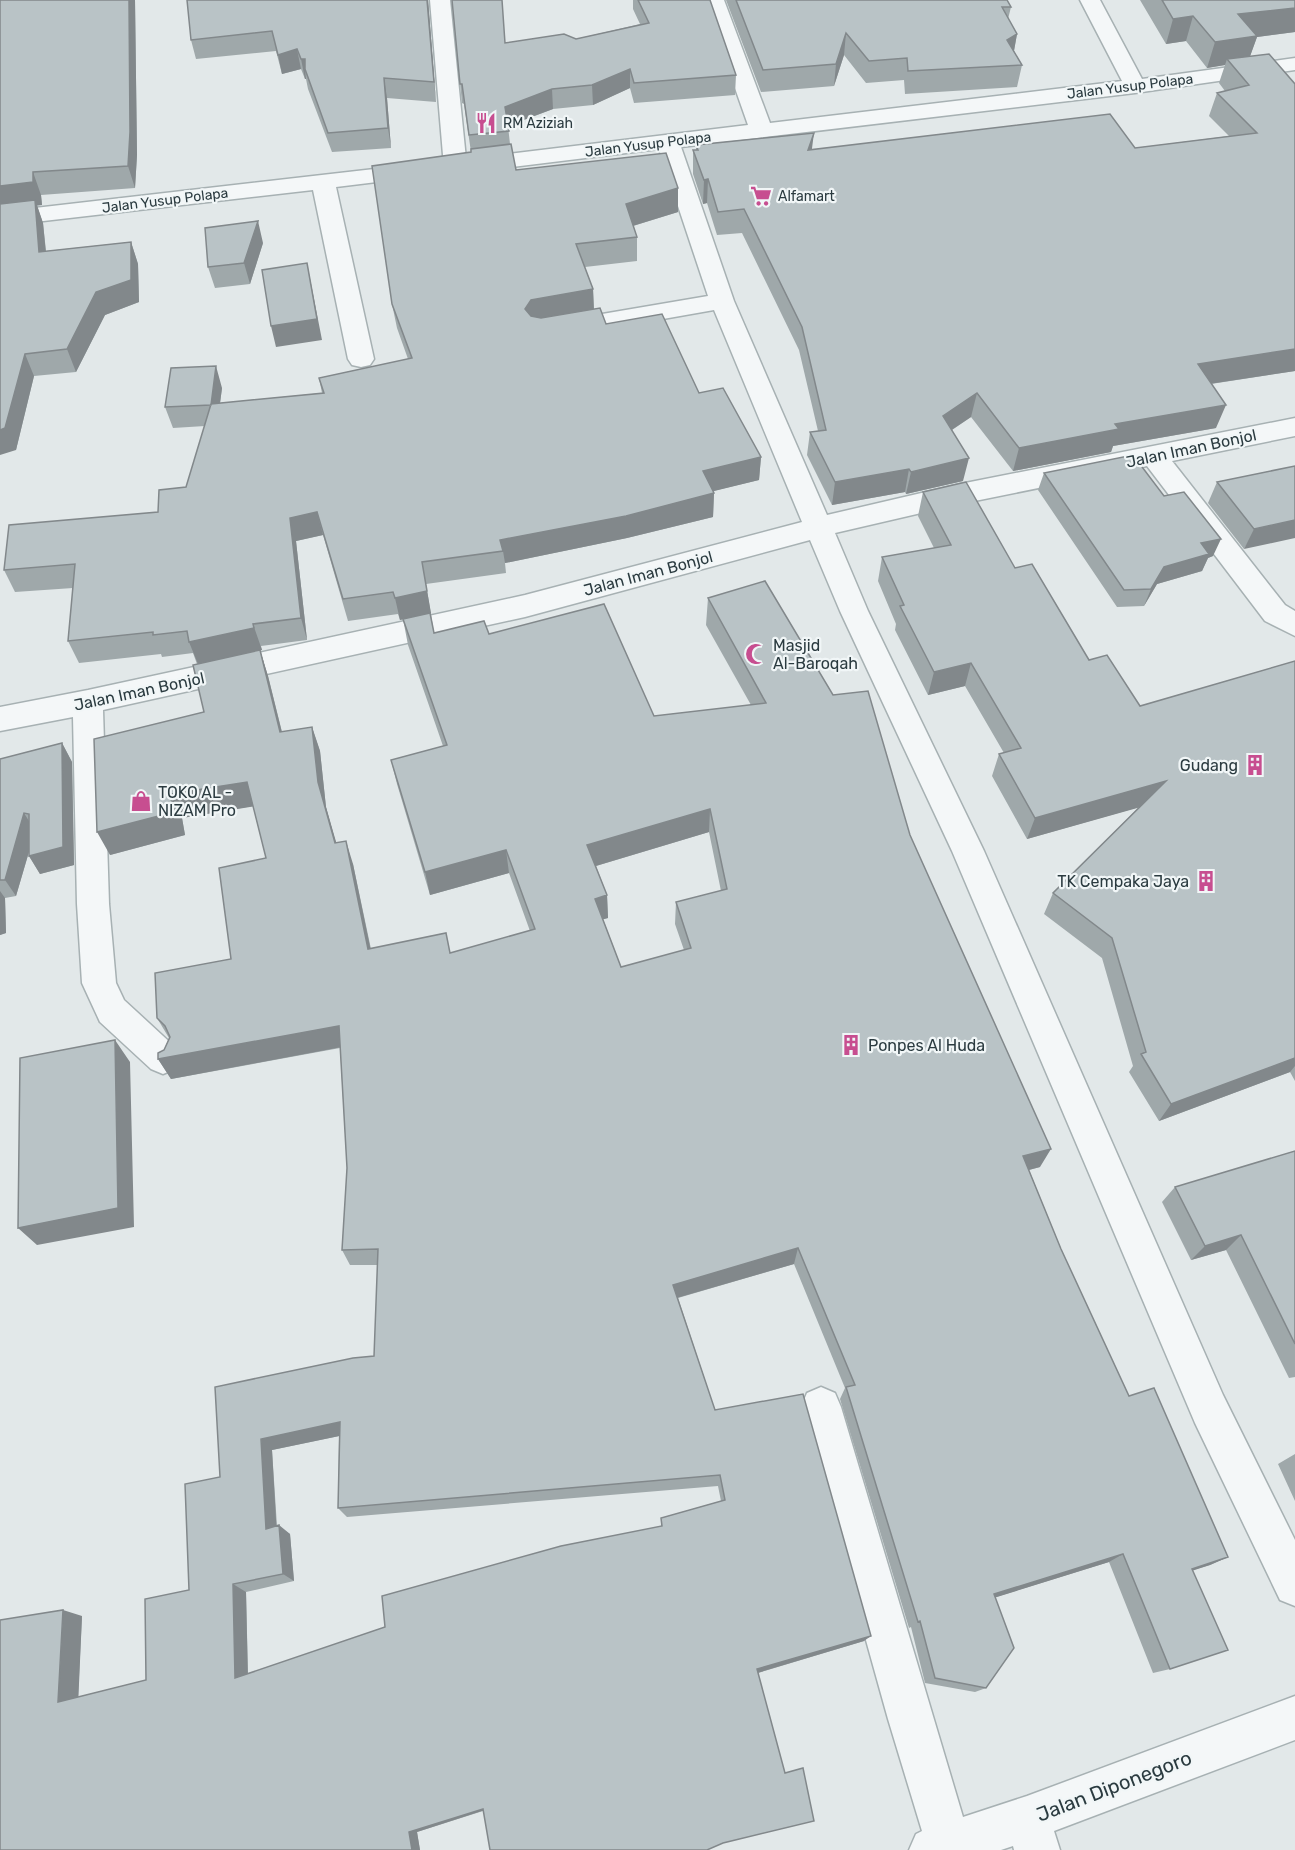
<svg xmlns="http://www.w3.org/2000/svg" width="1295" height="1850" font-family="Rubik,sans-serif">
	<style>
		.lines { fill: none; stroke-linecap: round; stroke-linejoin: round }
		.minor-casing { stroke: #a7b1b3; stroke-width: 3 }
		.minor { fill: #f4f7f8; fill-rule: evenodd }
		.wall { fill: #9fa8aa; fill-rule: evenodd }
		.shaded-wall { fill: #82888b }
		.building { fill: #b9c3c6; stroke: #82888b; stroke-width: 1.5; fill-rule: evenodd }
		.labels { text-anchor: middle; stroke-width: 4.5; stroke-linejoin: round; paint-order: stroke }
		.far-street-label { font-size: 14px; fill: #2b3b40; stroke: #f1f6f7 }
		.far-poi-label { font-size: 14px; fill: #2b3b40; stroke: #f1f6f7; text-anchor: start }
		.street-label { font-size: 16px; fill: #2b3b40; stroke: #f1f6f7 }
		.poi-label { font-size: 16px; fill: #2b3b40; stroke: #f1f6f7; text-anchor: start }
		.near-street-label { font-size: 20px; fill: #2b3b40; stroke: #f1f6f7 }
	</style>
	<rect width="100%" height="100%" fill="#e2e8e9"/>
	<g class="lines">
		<defs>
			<path id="minor" d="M430,0h20l16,159 282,-34 -44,-125h20l46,123 352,-42 -42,-81h20l42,79 153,-21v12l-160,23 -454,54 53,154 93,214 133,-31 335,-66v18l-123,25 113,144 10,6v25l-30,-15 -118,-155 -187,38 -125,29 33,78 116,240 239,544 72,145v66l-15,-6 -85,-177 -243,-572 -112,-240 -30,-71 -285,77 -422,93 6,194 7,79 8,17 51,47 5,11 -5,11 -12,5 -12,-5 -51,-47 -18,-39 -5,-79 -4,-187 -73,14v-24l88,-17 437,-95 277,-73 -88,-212 -153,27 -9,-2 -3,-6 3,-6 9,-2 147,-25 -49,-147 -189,23c-8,-2 -14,2 -23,0l-3,-5z
				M418,164l8,2 3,5 -3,5 -90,11 38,172 -4,6 -9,2 -9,-2 -4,-6 -35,-169 -313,36v-14z
				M821,1387l14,6 6,14 122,410 64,-21 268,-100v44l-241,91 6,19h-46l-1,-4 -12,4h-92l7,-16 6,-3 -34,-112 -87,-312 6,-14z"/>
		</defs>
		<use href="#minor" class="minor-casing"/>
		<use href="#minor" class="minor"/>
	</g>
	<path class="wall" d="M0,0h135l2,155 -2,33 -94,7 1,10 -5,1 6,17 3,28 85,-9 7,22 1,38 -34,13 -29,57 -42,4 -18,74z
		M428,0l8,102 -49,-4 4,50 -59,4 -24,-63 -2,-10h-1l-4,-10 -19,5 -6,-23 -80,8 -5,-19z
		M452,0l53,43 71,-4 64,-15 -7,-15v-9h77l26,75 -1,20 -101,8 -4,-15 -37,17 -40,4 -45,17 2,18 6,26 162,18v24l-45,14 4,11v24l-52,6 8,22 1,20 12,15 93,69 62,64 -2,23 -46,11 1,2 -1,24 -86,21 -122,25 1,10 -80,11 8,49 55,1 165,82 97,-11 -45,-80 2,-27 202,237 130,332 -11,3 32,79 68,147 99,161 -18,8 -17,5 -23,99 -17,4 -44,-111 -113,35 -10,91 -11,4 -50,-9 -14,-56 -2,1 -69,-229 5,-11 -51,-124 -116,34 37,112 149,231 -106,32 27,100 29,48 -331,-10 -66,21 3,18h-420l82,-234 -4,81 68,-17 43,-90 31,-113 154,-121 4,-91h-28l-8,-15 5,-82 -7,-120 -169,31 -13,-20 6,-9 5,-12 -12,-20 74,-59 35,-101 -13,-52 -71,12 3,17 -75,20 94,-143 -7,-48 -4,-11 -31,4 -1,-3 -82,9 -11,-22 5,-53 -58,4 -11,-22 154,-58 28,-25 19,-61 -32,2 -8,-21 57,-19 -2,15 102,-10 -3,-15 89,-19 -11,-31 -5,-24 79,-152 -7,-48 -2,-1zM323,535l25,86 50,-7 2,6 3,-1 5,26 35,101 -52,14 6,24 33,111 79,-22 21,58 -79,22 -80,-4 -18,-85 -17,-21 -10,-36 -6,-56 -8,-24 -30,5 -14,-56 -8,-26h2l-1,-4 46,-6 -11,-99zM709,832l12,59 -45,11 -1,22 9,26 -63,17 -18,-48 5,-1 -1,-23 -11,-29zM339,1436l-1,72 9,9 371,-31 3,15 -60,17v9l-276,100 -137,47 -2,-82 48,-11 -4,-47 -13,-8 -5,-76z
		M726,0h281l4,7 -3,12 9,15 -3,17 8,14 -5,22 -112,7 -1,-14 -38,3 -22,-28 -10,31 -73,6z
		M1140,0h155v32l-38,5 -7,19 45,315 -84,13 5,44 -103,18 -2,6 -98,19 -42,-54 -19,13 11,51 -57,13 -1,-2 -73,13 -25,-50 3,-23 8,-1 -19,-81 -57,-117 -25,2 -10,-32 -4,1 -10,-30v-24h3v-5l116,4 323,-1 94,-12 -20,-20 8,-23 8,-2 -6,-8 6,-18 -18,3 -21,-27 -20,3z
		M263,243l-13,41 -35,4 -7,-21z
		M1295,466l-51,83 -36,-46 9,-21z
		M1044,473l120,23 49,60 -5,2 -6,13 -45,13 -13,22 -27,1 -79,-117z
		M923,492l92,76 74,92 51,46 155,-45v420l-5,-9 -131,49 -30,-49 4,-6 -31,-108 -58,-44 9,-21 86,-86 -112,32 -35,-63 7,-22 5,-1 -39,-67 -37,9 -33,-65 1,-6 -18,-43 4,-24 52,-9 -16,-32z
		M62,743l10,19 2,103 -34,9 -11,-18v-4l-13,44 -11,2 1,35 -6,2v-176z
		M1295,1151v226l-6,1 -63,-128 -35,10 -29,-58 13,-15z
		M1295,1454v47l-17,-37z"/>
	<path class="shaded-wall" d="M129,0h6l2,155 -2,33 -7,-22z
		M427,0h1l8,102 -2,-20z
		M1295,8v24l-38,5 -9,25 -21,-3 -2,6 -18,3 8,-26 23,-28z
		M1193,16l-7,25 -20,3 7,-25z
		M846,33l-2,22 -10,31 2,-22z
		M1017,34l-4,22 -6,-16z
		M297,49l4,20 -19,5 -4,-19z
		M301,59h4v10l1,10h-1z
		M630,69v19l-37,17 -1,-20z
		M384,78l3,20 4,50 -3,-20z
		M552,89l1,20 -46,17 -2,-19z
		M814,133l-3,23 -3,-6z
		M33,172l8,23 1,10h-5l6,18 5,52 -48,-65v-24z
		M708,179l-1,24 -4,1 1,-24z
		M678,188v24l-52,16v-24z
		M258,221l5,22 -13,41 -6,-21z
		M131,242l7,22 1,38 -34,13 -29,57 -9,-23 29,-57z
		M307,263l15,77 -46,7 -5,-21z
		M593,289l1,24 -67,20 -2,-24 6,-9z
		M1295,349v22l-106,16 9,-23z
		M25,354l9,22 -18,74 -16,5v-25z
		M216,366l6,22 -5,38 -6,-21z
		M977,393l-6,24 -33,22 5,-23z
		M1226,405l-10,23 -103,18 -2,6 -98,19 6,-23 96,-24z
		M761,457l-2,23 -57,14 1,-23z
		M969,458l-6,23 -57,13 5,-22z
		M909,469l-4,23 -73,13 3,-23z
		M714,493l-1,24 -86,21 -122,25 -2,-12 -3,-11z
		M317,512l6,23 -27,6 11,99 -6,-22 -11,-100z
		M1295,520v18l-51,11 10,-20z
		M1221,539l-8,17 -5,2 -6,13 -45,13 -13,22 7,-17 13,-22 37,-24z
		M422,562l9,51 -31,7 -5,-22z
		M253,624l9,26 -64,14 -9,-22z
		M260,650l8,26 20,81 -8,-25z
		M971,663l-6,23 -37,9 6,-23z
		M312,727l8,24 6,56 17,59 -8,-23 -17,-61z
		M62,743l10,19 2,103 -34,9 -11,-18z
		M1166,781l-11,22 -128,36 8,-21z
		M247,782l9,24 -74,12 3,17 -75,20 -13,-23 73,-38z
		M710,809l-1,23 -120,36 -2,-23z
		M24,813l11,18 -19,65 -11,-16z
		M346,841l7,23 22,107 -7,-22z
		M506,850l3,23 -79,22 -5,-23z
		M0,891l5,7 1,35 -6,2z
		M607,895l1,23 -11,3 -2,-22z
		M339,1026l8,20 -176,33 -13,-20z
		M115,1040l15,22 4,165 -97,18 -19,-17z
		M1295,1058v8l-5,6 -131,49 12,-17z
		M1051,1149l-11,18 -27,7 10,-18z
		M1241,1235l-15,15 -35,10 14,-14z
		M798,1248l-4,16 -121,35v-14z
		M340,1422l9,12 -77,16 5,87 -11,-8 -5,-90z
		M279,1525l11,9 4,47 -11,-7z
		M1123,1554l-14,8 -125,39 10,-7z
		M1228,1557l-18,8 -34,11 16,-7z
		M233,1584l13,8 2,91 -13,-5z
		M63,1610l19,6 -4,90 -20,-4z
		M871,1636l-7,5 -110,33 3,-5z
		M483,1809h5l-71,23 3,18h-8l-3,-18z"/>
	<path class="building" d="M0,0h129l1,132 -2,34 -95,6v10l-33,4z
		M187,0h240l7,82 -50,-4 4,50 -60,5 -23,-64v-10h-4l-4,-10 -19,6 -6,-24 -81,9z
		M452,0h50l3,43 59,-9 12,5 73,-16 -11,-23h72l26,75 -102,8 -4,-14 -38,16 -40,4 -47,18 4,24 -40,4 -7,-51h-2z
		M736,0h271l4,7h-9l15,27 -10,6 15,25 -114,6 -1,-13 -38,3 -23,-28 -10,31 -73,6z
		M1162,0h133v8l-57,6 19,22 -42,6 -22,-26 -20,3z
		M1269,54l26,30v265l-97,15 28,41 -111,19 4,5 -100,19 -42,-55 -34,23 26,42 -58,14 -2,-3 -74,13 -25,-50 16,-2 -24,-103 -58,-118 -26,3 -10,-33 -4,1 -11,-30h5l-2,-5 118,-12 -6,17 302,-36 25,34 122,-15 -40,-40 32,-8 -22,-26z
		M511,144l5,26 150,-17 12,35 -52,16 11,33 -61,7 17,45 -62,11 -6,9 6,7 10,2 59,-10 6,16 56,-10 37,79 24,-5 38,69 -58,14 11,22 -88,23 -126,24 3,11 -81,11 5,29 -32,7 -2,-6 -50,7 -26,-87 -27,6 11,100 -48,6 1,4 -65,14 -2,-11 -34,4v-3l-85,9 7,-77 -71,6 5,-45 149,-13 1,-22 27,-3 25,-83 113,-11 -5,-15 93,-20 -20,-54 -20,-138 99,-14v-3z
		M35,200l4,52 92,-10v38l-35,12 -29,57 -42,5 -20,74 -5,2v-226z
		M258,221l-14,42 -36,4 -3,-39z
		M307,263l10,56 -46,7 -9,-56z
		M216,366l-5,39 -46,2 6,-39z
		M1133,455l31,41 20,-4 37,47 -20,4 8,11 -45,13 -13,22 -27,1 -80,-117z
		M1295,466v54l-41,9 -37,-47z
		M966,482l49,86 17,-4 57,96 18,-5 33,51 155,-45v397l-124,46 -30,-50 5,-2 -34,-114 -59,-45 113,-112 -131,37 -36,-64 22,-6 -50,-85 -37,9 -34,-66 4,-1 -22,-48 69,-12 -28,-53z
		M765,581l68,114 35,-4 42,144 141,314 -28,7 38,93 68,147 25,-8 74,169 -36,12 36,81 -58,19 -47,-115 -129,40 20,54 -28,40 -51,-10 -15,-57 -2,1 -72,-235 9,-2 -57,-137 -125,37 42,125 88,-16 68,242 -114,33 28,104 18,-5 11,53 -91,22 -16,7h-217l-7,-41 -74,23 3,18h-412v-230l63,-10 -5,92 88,-22 -1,-81 44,-9 -4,-106 35,-7 -5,-90 138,-29 21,-2 4,-107 -36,1 5,-82 -8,-142 -181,33v-6l6,-3 6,-13 -5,-11 -8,-8 -2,-45 76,-14 -12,-91 47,-10 -19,-76 -77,12 4,18 -77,20 -3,-93 110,-27 -11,-47 67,-15 20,82 32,-5 6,55 17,61 11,-2 22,108 78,-16 4,20 85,-24 -29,-79 -81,22 -34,-112 56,-15 -44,-126 27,-6 4,20 50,-12 5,13 115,-30 50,112 112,-13 -58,-105zM710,809l17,80 -51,13 15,46 -70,19 -26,-68 12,-4 -20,-50zM340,1422l-2,86 382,-33 5,25 -64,18 1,8 -101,20 -179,50 3,31 -150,51 -2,-94 50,-10 -4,-49 -13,4 -5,-90z
		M62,743l1,104 -34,9v-42l-5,-1 -19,67h-5v-121z
		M115,1040l3,168 -100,20 2,-170z
		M1295,1151v193l-54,-109 -36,11 -30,-59z"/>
	<defs>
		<symbol id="restaurant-bare" viewBox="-9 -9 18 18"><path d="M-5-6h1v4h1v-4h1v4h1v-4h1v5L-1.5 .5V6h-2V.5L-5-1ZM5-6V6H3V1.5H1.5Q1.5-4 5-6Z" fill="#c74e90" stroke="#f1f6f7" stroke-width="2.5" paint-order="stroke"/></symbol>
		<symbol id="supermarket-bare" viewBox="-9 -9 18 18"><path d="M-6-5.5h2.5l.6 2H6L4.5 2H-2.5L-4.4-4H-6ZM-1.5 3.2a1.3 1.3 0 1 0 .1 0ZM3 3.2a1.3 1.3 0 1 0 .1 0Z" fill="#c74e90" stroke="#f1f6f7" stroke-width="2.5" paint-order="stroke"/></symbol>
		<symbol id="mosque-bare" viewBox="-9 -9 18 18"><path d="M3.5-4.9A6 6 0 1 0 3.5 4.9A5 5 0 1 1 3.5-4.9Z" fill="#c74e90" stroke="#f1f6f7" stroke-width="2.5" paint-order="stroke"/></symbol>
		<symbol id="building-bare" viewBox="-9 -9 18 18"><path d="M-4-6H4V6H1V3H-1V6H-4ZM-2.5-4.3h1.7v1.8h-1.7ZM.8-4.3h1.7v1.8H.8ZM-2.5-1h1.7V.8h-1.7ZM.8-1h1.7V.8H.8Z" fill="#c74e90" stroke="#f1f6f7" stroke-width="2.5" paint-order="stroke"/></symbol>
		<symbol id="shop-bare" viewBox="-9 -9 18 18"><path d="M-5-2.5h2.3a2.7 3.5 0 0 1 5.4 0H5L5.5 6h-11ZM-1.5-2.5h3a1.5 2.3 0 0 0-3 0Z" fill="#c74e90" stroke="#f1f6f7" stroke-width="2.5" paint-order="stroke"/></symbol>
	</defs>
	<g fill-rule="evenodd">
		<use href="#restaurant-bare" x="471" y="108" width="30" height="30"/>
		<use href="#supermarket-bare" x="746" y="181" width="30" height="30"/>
		<use href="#mosque-bare" x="741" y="639" width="30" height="30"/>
		<use href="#building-bare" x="1240" y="750" width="30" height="30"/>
		<use href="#shop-bare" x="126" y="786" width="30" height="30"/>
		<use href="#building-bare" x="1191" y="866" width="30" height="30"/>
		<use href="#building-bare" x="836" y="1030" width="30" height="30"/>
	</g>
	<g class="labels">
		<g class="far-street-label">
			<text transform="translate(1130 86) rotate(-7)" y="5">Jalan Yusup Polapa</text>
			<text transform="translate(648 144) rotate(-7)" y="5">Jalan Yusup Polapa</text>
			<text transform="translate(165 200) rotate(-7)" y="5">Jalan Yusup Polapa</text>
		</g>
		<g class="far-poi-label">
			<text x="503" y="128">RM Aziziah</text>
			<text x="778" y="201">Alfamart</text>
		</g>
		<g class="street-label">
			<text transform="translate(1191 448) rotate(-12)" y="6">Jalan Iman Bonjol</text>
			<text transform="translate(648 573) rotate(-15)" y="6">Jalan Iman Bonjol</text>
			<text transform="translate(139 691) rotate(-12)" y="6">Jalan Iman Bonjol</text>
		</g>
		<g class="poi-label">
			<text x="773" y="651">Masjid<tspan x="773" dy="18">Al-Baroqah</tspan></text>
			<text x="1238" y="771" text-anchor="end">Gudang</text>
			<text x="158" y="798">TOKO AL -<tspan x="158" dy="18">NIZAM Pro</tspan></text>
			<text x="1189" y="887" text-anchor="end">TK Cempaka Jaya</text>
			<text x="868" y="1051">Ponpes Al Huda</text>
		</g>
		<g class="near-street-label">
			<text transform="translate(1114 1786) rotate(-21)" y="7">Jalan Diponegoro</text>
		</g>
	</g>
</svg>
